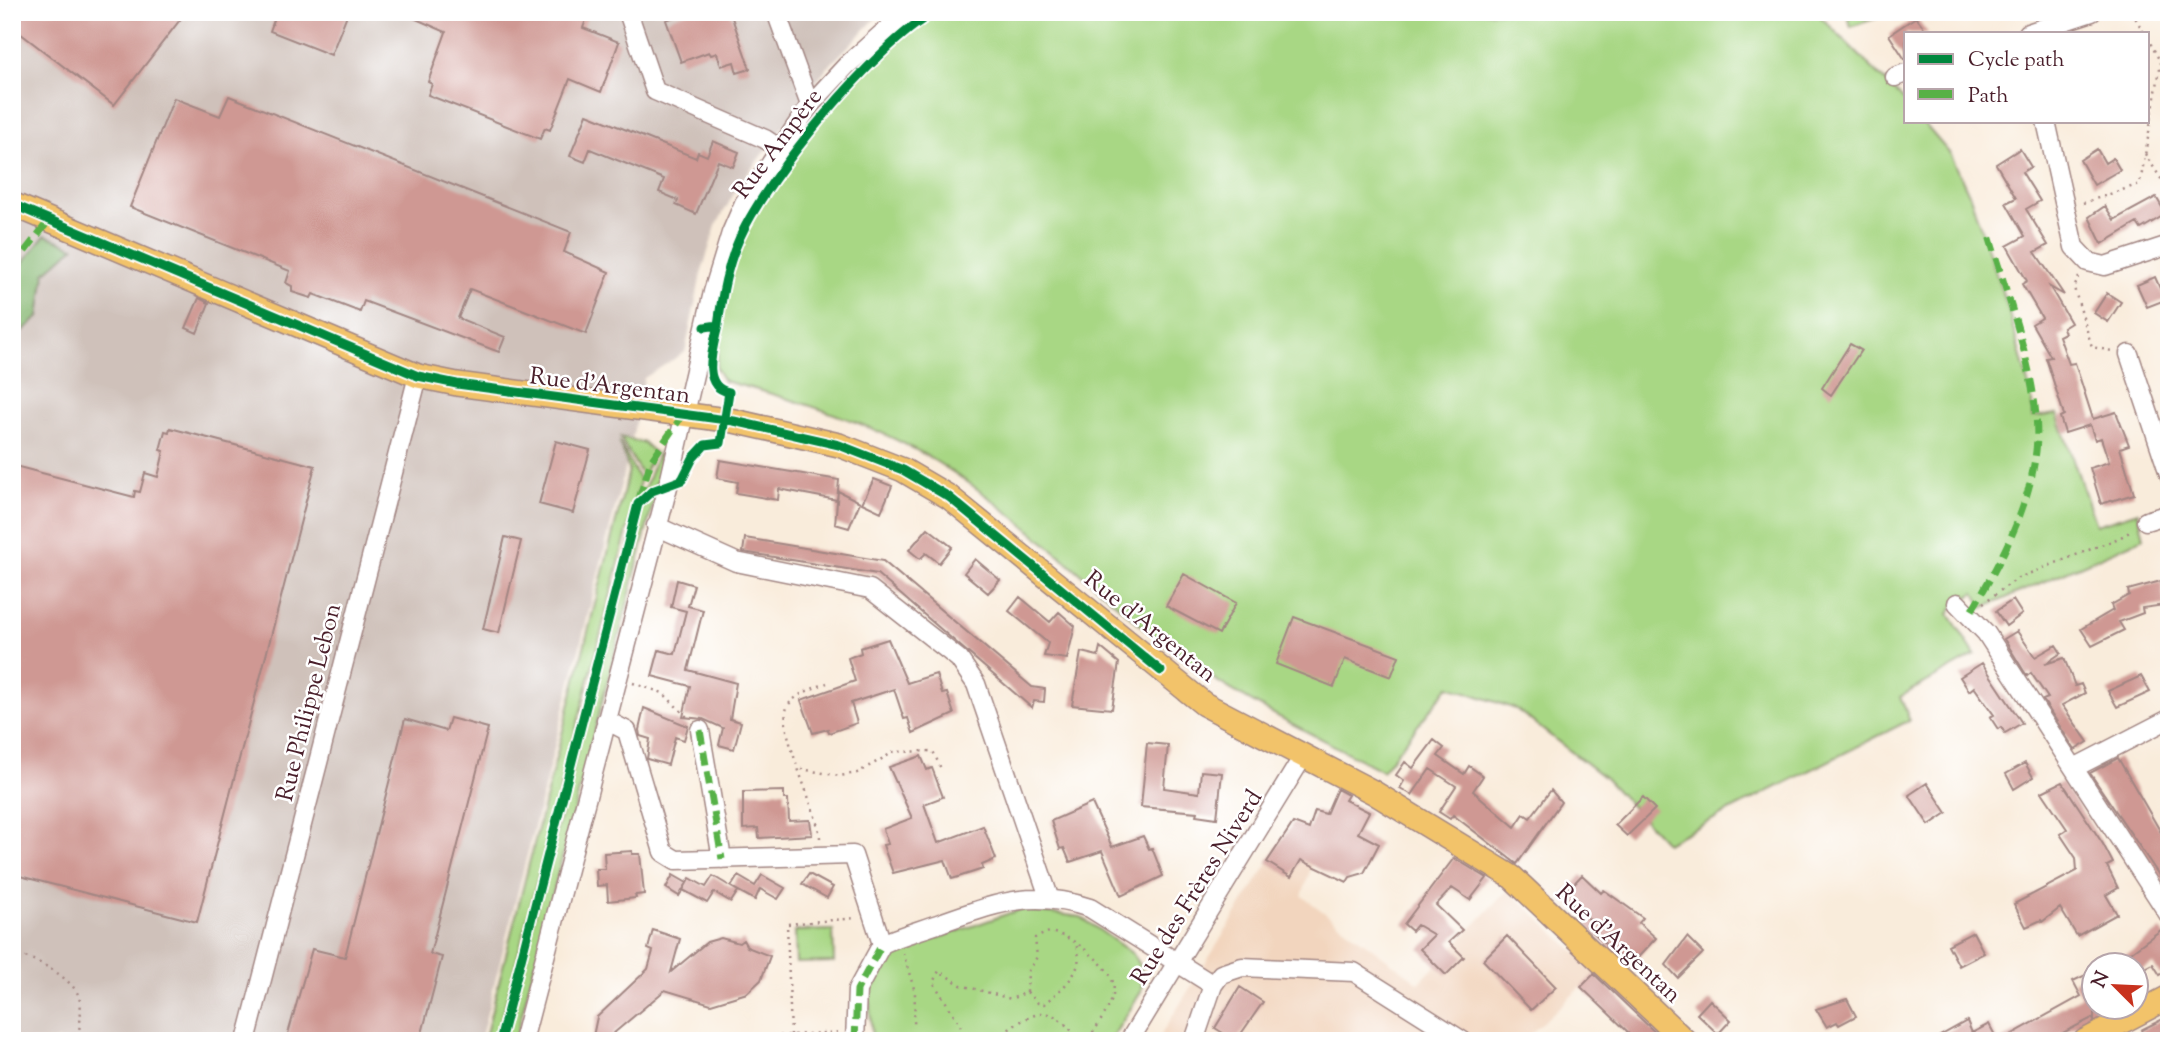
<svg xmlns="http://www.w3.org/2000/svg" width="2181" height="1053" font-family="'Sorts Mill Goudy',serif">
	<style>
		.built { fill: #f2d5be }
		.industrial { fill: #cfc1ba }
		.green { fill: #a8d784; stroke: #797b58; stroke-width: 2 }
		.forest { fill: #86b872; stroke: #686c4e; stroke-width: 2 }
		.building { fill: #cf9893 }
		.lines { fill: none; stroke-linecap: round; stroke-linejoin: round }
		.minor-casing { stroke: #a28683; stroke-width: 21 }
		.major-casing { stroke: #a28683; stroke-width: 26 }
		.path { stroke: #a28683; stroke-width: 2.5; stroke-dasharray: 2 5; stroke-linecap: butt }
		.minor { stroke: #fff; stroke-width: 18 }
		.major { stroke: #f2c36a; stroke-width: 23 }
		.quiet { stroke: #57b146; stroke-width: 7; stroke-dasharray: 14 7; stroke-linecap: butt }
		.cycleway-casing { stroke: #fff; stroke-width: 13 }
		.cycleway { stroke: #00873e; stroke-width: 9 }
		.labels { text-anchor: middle; stroke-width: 5; stroke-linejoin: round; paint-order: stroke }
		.street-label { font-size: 24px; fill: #4a1f2b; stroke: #fff }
	</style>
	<rect width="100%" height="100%" fill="#fff"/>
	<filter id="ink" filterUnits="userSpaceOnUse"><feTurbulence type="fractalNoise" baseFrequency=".0143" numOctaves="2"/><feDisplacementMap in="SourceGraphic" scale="14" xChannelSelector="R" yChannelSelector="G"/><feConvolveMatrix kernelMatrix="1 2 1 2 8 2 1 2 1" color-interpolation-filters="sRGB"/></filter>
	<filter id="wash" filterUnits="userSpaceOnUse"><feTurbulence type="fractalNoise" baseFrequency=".00686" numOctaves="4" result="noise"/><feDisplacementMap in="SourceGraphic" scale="28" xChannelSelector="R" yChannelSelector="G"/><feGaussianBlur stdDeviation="1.57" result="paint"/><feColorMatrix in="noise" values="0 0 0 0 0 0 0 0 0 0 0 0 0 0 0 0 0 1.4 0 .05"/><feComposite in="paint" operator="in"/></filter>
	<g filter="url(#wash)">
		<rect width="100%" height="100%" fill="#f9ecdb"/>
		<path class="built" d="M1293,823l28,13 -19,60 117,87 89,-93 89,82 -70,65 2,4h-372z"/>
		<path class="industrial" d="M12,12h870l-56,57 -89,119 -21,38 -15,48 -16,78 -41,26 -14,71 -150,592h-468z"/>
		<path class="green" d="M930,12h886l90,90v19h16l29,34 19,41 37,110 25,92v19l25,-3 39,111 42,-13 6,26 -161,70 -8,-15 -18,10 -8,11 26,41 -75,42 10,23 -244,123 -61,-65 -89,-69 -67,-23 -67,85c-69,-37 -143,-71 -206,-118 -83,-63 -154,-140 -244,-194 -62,-37 -138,-60 -208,-78l-8,-13 12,-93 16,-50 37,-58 48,-58 61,-68z
			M1847,12h46l-42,15z
			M620,437l24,6 10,9 -11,25z
			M619,441l21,40 -144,560h-12l145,-571z
			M658,453c10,20 -2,33 -17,45z
			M656,492l-141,549h-13l138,-535z
			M1021,909l60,8 52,37 10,19 -2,19 -31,49h-238l-3,-48 21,-38z
			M833,930l1,32 -38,1 -1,-32z"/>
		<path class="forest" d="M45,235l29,12 -29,26 -6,44 -27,23v-63z"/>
		<g id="blocks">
			<path class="building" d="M12,12h174l-72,93 -102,-78z
				M277,12h71l-17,43 -61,-24z
				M400,12h189l-6,16 36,14 -18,50 -31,-13 -20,51 -5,-2 -5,11 -112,-44 4,-11 -4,-2 18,-50z
				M687,12h43l20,57 -13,4 -3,-11 -13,4 -4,-13 -6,2 -2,-3 -28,10 -15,-42z
				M1916,17l12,16h-22v28l-17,-26z
				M229,96l342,136 -7,20 45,20 -23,62 -116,-45 -12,29 47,19 -6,15 -135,-51 -4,11 -47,-18 -2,4 -19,-6v-6l-6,-3 4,-12 -160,-64 44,-109 46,18z
				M587,114l109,44 2,-6 9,4 6,-15 26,11 -6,15 -15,-6 -22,53 -20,-9 2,-5 -19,-8 5,-13 -74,-30 -5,13 -15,-6z
				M2020,149l11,18 -9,5 18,29 -14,8 22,36 -13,7 29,43 -14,-8 21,36 -8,5 2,5 -6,3 10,28 6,-1 18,56 23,-7 13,33 -9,3 14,46 -33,10 -11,-36 19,-6 -8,-24 -6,2 -5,-15 -25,8 -5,-16 4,-2 -18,-57 5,-1 -19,-33 10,-6 -20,-34 5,-3 -20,-35 18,-10 -19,-33 10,-5 -20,-34z
				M2097,149l8,14 8,-5 7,12 -26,15 -14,-25z
				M2156,197l10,17 -25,15 -4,-6 -35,21 -13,-27 16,-11 9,14z
				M2155,277l10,23 -18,7 -10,-22z
				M2107,293l14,9 -13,20 -14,-9z
				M199,298l10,5 -12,30 -11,-5z
				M1850,344l11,6 -30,45 -9,-7z
				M170,428l145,38 -118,456 -185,-48 3,-408 119,31 1,-6 5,1 5,-19 13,4 6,-26 -4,-1 5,-19 4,1z
				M556,441l34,9 -17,63 -34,-9z
				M720,460l119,20 -2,20 -58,-11 -1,11 -42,-7 2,-11 -21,-4z
				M874,479l18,7 -11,26 -19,-9z
				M838,491l22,11 -11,26 -14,-4z
				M928,528l24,19 -13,16 -13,-10 -6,6 -11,-9z
				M505,537l16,4 -22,92 -16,-4z
				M745,538l138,23 149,126 13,2 -1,13 -10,-1 -2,7 -155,-134 -134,-22z
				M975,559l25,21 -12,13 -24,-20z
				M1184,574l52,29 -17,31 -53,-28z
				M677,580l17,5 -6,21 15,4 -15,60 48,13 -6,36 11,3 -7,27 -15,-4 4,-17 -20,-9 -20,-2 7,-31 -38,-10 7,-26 16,4 11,-43 -15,-4z
				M2161,581l4,24 -23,3 1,5 -24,9 5,8 -32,16 -11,-17 32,-19 -2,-5 18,-10 -1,-5z
				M1020,597l30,25 9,-10 16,14 -8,33 -23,-3 4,-13 -39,-32z
				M2013,600l9,14 -16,12 -10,-15z
				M1294,617l105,39 -8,21 -46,-18 -11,28 -58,-23z
				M2017,631l18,26 21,-12 5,8 -16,11 19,-6 11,28 6,-2 4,9 -23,12 26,37 -13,8 -32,-50 5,-2 -17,-25 -4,3 -23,-37z
				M888,639l19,44 29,-9 6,20 5,-1 7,21 -41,19 -5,-15 -4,1 -10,-30 -43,14 6,20 -28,10 -1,-4 -15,4 -12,-33 54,-19 -7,-23 13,-5 -1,-5z
				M1100,647l19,16 -7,46 -40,-4 9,-53 17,4z
				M1982,663l40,60 -17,10 -4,-6 -3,2 -8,-12 4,-2 -20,-28 -5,4 -9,-14z
				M2141,676l9,16 -33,15 -9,-16z
				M644,708l44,18 -4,14 -9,-3 -7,28 -21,-6 3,-20 -10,-3 -1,-6z
				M450,718l38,10 -58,226 12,3 -22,84h-134l26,-92 33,8 60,-238 41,12z
				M1434,740l10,8 -6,8 26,18 5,-8 14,10 -10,15 42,36 9,-13 6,4 21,-28 10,12 -44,62 -64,-49 -3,4 -11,-7 17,-26 -26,-17 -18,26 -12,-7 4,-7 -8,-6 9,-13 8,6z
				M1147,743l21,2 -4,43 35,5 2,-22 21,2 -5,45 -21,-3 1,-3 -56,-5z
				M921,756l6,14 5,-2 11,29 -19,7 14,39 45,-17 13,33 -14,6 1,4 -31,10 -7,-19 -52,13 -10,-28 5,-1 -5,-15 29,-11 -23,-51z
				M2118,758l45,78 6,18v36l-79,-117z
				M2025,763l8,14 -19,12 -8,-15z
				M2062,782l41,62 10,19 -6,3 11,22 -12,7 11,19 -40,22 -17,-28 -18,14 -1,-2 -15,7 -12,-23 63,-33 -1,-13 -16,-24 7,-5 -25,-37z
				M1927,783l20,30 -18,12 -20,-30z
				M1337,789l11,6 -3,5 24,12 -11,21 21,11 -15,29 -14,4 -3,5 -46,-22 -10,17 -24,-15 26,-39 16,6 6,-18 11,3z
				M784,791v8h4l1,22 21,-1 2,15 -53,3 -1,-10 -15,1v-37z
				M1643,797l12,12 -28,27 -12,-11z
				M1092,803l20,44 31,-11 6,13 3,-1 11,28 -42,20 -19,-45 -32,11 -6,-14 -4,1 -9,-28z
				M632,851v3h8l4,40 -9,1 1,3 -28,3 -1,-16 -10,1 -1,-17h9l-1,-16z
				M1454,858l33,20 -17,22 -18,-12 -16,17 26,25 -13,12 15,15 -18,18 -26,-26 14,-14 -17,-10 -5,6 -8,-7z
				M809,874l24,13 -6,11 -25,-14z
				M673,875l14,8 -8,13 -13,-8z
				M762,875l23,13 -7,11 -18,-10 -5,11 -24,-13 7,-11 17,10z
				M1582,875l19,18 3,-3 39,28 -4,5 17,15 -27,29 -42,-41 4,-5 -28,-26z
				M713,876l25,15 -7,11 -17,-10 -7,11 -24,-13 7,-12 16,9z
				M653,930l27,9 -9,33 36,-30 14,-4 18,5 4,-3 4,7 23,9 -9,24 -14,13 -36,11 -46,-14 -51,43 -2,8h-20l5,-24 51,-48 5,-18 -5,-2z
				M2161,930l8,11v28l-9,6 -7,-11 -17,9v-8h-32l27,-13z
				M1973,932l11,21 -25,13 -11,-21z
				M1507,936l49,51 -25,23 -48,-50z
				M1687,937l16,16 -25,25 -12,-13z
				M2094,971v50l-2,-3 -45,23h-47l81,-45 -8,-15z
				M1594,974l70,67h-45l9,-9 -47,-45z
				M1240,987l23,15 -27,39 -21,-13z
				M1847,999l9,17 -17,9 -2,-3 -10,5 -11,-18z
				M1710,1000l21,20 -13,14 -21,-20z
				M2169,1016v25h-22l-6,-11z
				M1967,1021l5,12 17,-9 9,17h-67z"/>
		</g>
	</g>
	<g filter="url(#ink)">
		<use href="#blocks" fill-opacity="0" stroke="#a28683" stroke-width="2"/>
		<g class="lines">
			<defs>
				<path id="minor" d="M628,12l27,79 110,48 15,10
					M776,12l34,93
					M2028,33l64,-21
					M1895,77l11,-4
					M2046,121l28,126 14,15 17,4 64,-21
					M2129,354l40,120
					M2146,521l23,-7
					M656,526l80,36 134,27 89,70 17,25 73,213
					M1957,603l29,30 183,282
					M606,720l21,11 36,121 13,8 177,-5 29,89
					M700,730l22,129
					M2074,768l95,-49
					M882,944c19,-9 40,-14 61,-22 55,-19 89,-33 147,-14l123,77 8,-11 21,-7 112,5 109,69
					M246,1041l172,-665
					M523,1041l146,-558 44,-191 18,-59 13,-30 66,-98 37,-40 59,-53
					M855,1041l2,-51 25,-46
					M1129,1041l173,-283
					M1194,1041l19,-56"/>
				<path id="major" d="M12,204l406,172 39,8 277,37 105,24 64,25 46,27 255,207 169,88 139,85 173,164
					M2085,1041l84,-44"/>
			</defs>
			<use href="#minor" class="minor-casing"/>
			<use href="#major" class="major-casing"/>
			<path class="path" d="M2132,12l12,21
				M2145,154l24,37
				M2083,203l57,-19 21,-121 -13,-24
				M2079,277l-5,11 18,59 20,4
				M1983,603l35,-25 101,-40 14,-8
				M633,683l30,10 25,25
				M801,769l39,7 17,-3 37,-21 39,-1 9,20
				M820,838c-2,-29 -47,-114 -31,-134 9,-11 25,-16 38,-21
				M903,953l12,39 -1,36
				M12,955c19,-1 62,24 67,42 4,13 0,30 -1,44
				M1027,992l11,11 6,1c19,-17 44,-33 31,-62
				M791,1035l-4,-111 70,-6
				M696,1041l144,-9
				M963,1041l-3,-17 -27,-42 6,-11 22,14 50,14 16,-7 1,-21 9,-14 -2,-19 14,-6c16,3 25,9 38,19 31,26 35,38 12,72 -5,9 -9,15 -20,15 -8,-7 -16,-18 -25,-22 -19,-10 -46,14 -60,25"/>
			<use href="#minor" class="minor"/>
			<use href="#major" class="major"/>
			<path class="quiet" d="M12,268l38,-49
				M639,499l12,-38 33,-48
				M1972,610c29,-49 57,-101 64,-159 7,-63 -30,-157 -48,-219
				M700,730l22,129
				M855,1041l2,-51 25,-46"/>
			<defs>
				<path id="cycleway" d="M12,204l406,172 39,8 277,37 105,24 64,25 46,27 212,174
					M705,327l13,-2c4,-30 9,-60 22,-88 29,-63 134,-191 194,-225
					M500,1041l138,-537 14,-13 30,-11 11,-22 12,-13 16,-2 8,-51c-30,-5 -15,-47 -11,-67"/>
			</defs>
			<use href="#cycleway" class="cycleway-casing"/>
			<use href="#cycleway" class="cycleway"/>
		</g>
	</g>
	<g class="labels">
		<g class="street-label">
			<text transform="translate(777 143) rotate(-53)" y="8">Rue Ampère</text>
			<text transform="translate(610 385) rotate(7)" y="8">Rue d'Argentan</text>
			<text transform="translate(1151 626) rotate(39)" y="8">Rue d'Argentan</text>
			<text transform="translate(308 702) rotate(-76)" y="8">Rue Philippe Lebon</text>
			<text transform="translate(1196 887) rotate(-58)" y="8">Rue des Frères Niverd</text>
			<text transform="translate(1619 943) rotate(43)" y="8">Rue d'Argentan</text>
		</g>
	</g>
	<rect width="2181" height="1053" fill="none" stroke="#fff" stroke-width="42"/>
	<rect x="1904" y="32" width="245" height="91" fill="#ffffff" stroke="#b7a5aa" stroke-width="2"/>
	<rect x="1918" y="54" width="35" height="10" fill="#00873e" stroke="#b7a5aa" stroke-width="2"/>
	<text x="1968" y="66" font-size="21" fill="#4a1f2b">Cycle path</text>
	<rect x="1918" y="89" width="35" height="10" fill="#57b146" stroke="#b7a5aa" stroke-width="2"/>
	<text x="1968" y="102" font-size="21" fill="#4a1f2b">Path</text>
	<g transform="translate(2115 986) rotate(294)"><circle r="33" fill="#ffffff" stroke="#b7a5aa" stroke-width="2"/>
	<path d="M0-5L12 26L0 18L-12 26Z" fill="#c8321e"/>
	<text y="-10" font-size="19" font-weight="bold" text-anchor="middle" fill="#4a1f2b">N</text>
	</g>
</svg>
